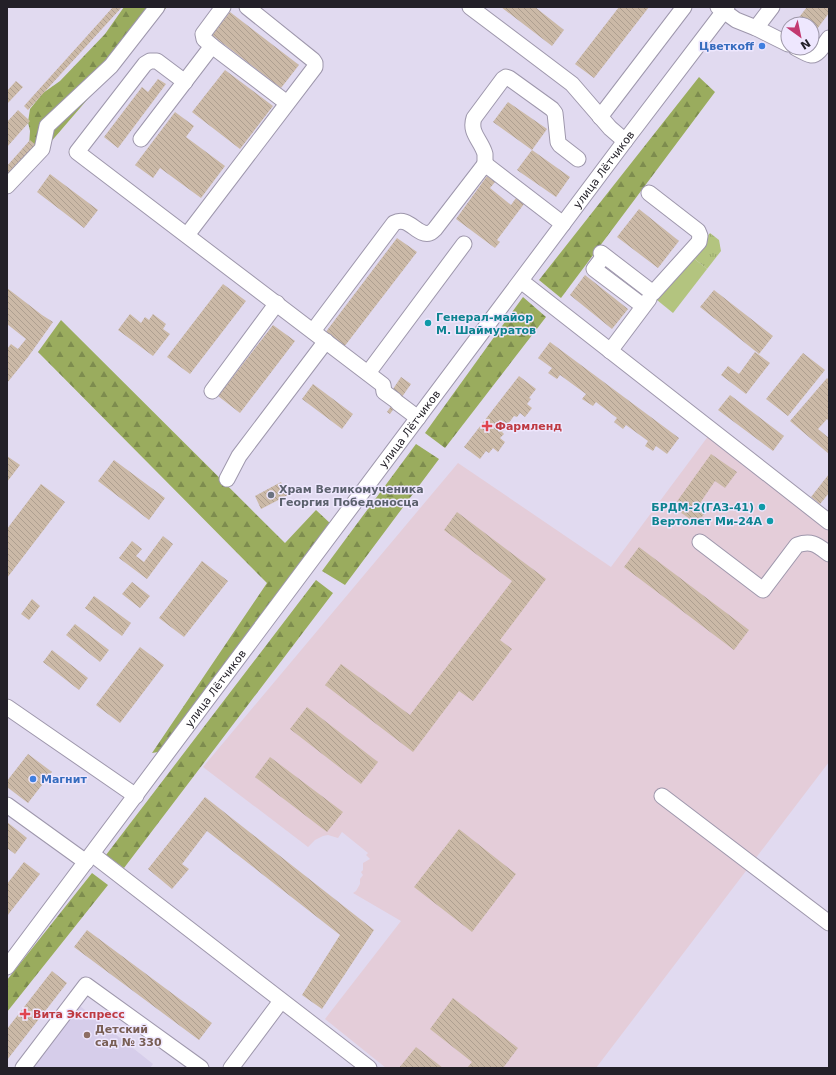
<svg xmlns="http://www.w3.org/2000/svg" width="836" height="1075" font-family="'DejaVu Sans',sans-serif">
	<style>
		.commercial { fill: #e4cdd9 }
		.built { fill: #d6cdea }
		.grass { fill: #b3c47f }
		.forest { fill: url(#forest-firs) }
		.park { fill: url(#park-tufts) }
		.building { fill: url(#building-back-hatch) }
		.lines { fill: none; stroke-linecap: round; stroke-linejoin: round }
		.minor-casing { stroke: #9e97ac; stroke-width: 17 }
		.minor { stroke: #fff; stroke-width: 15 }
		.shop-dot { fill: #3f7fe0; stroke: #eee7fe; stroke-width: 1.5 }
		.culture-dot { fill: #0f9aa8; stroke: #eee7fe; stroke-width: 1.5 }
		.health-dot { fill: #e0444e; stroke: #eee7fe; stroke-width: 1.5 }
		.worship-dot { fill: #6b7280; stroke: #eee7fe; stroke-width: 1.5 }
		.education-dot { fill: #8d6e63; stroke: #eee7fe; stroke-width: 1.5 }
		.labels { text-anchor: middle; stroke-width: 3; stroke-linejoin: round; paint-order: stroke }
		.shop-label { font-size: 11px; font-weight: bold; fill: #366cbe; stroke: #eee7fe; text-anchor: end }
		.street-label { font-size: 11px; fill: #232028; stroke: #eee7fe }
		.culture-label { font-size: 11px; font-weight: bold; fill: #0d838f; stroke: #eee7fe; text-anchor: end }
		.health-label { font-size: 11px; font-weight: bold; fill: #be3a42; stroke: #eee7fe; text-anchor: start }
		.worship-label { font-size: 11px; font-weight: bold; fill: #5b616d; stroke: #eee7fe; text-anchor: start }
		.education-label { font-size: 11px; font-weight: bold; fill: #785e54; stroke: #eee7fe; text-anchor: start }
	</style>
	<defs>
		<pattern id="forest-firs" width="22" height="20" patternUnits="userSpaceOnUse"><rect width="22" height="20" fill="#9aac5e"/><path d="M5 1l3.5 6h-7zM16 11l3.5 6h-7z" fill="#7d8c4e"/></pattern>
		<pattern id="park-tufts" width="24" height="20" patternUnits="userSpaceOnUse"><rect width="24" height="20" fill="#b3c47f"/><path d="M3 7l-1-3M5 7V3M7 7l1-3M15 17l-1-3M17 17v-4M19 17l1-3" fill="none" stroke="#9aa86e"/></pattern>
		<pattern id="building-back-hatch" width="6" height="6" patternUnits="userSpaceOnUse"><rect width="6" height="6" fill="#cbb9a7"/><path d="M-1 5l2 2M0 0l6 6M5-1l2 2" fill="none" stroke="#ae9f90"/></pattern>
	</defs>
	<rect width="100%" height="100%" fill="#e1daf0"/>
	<path class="commercial" d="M709,435l120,90v237l-233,306h-210l-61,-49 76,-98 -48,-28 3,-2 4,-7v-5l3,-4 -2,-3 2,-2v-7l7,-4 -4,-4 2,-2 -26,-21 -4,6 -10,-3 -5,1 -8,4 -7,7 -105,-80 255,-304 153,104z"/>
	<path class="built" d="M80,1006l73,58 -3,4h-118z"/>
	<path class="grass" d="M691,256l16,13 -34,44 -16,-13z"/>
	<path class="forest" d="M124,7h43l-124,144 -14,-5 1,-15 -2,-9 2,-13 13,-16 17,-12 45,-47z
		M699,77l16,15 -154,206 -22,-18z
		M523,297l23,20 -101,131 -20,-15z
		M61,320l224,223 31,-33 16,15 -174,227 -6,1 115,-170 -229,-231z
		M416,444l23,15 -94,126 -23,-14z
		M316,580l17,13 -209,275 -18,-13z
		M92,873l16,12 -101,127v-32z"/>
	<path class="park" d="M710,233l9,7 2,11 -14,18 -16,-13z"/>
	<path class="building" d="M113,7h9l-94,103 -4,-4z
		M501,7h34l29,23 -12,16z
		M619,7h30l-55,71 -19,-14z
		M807,7h22v6l-15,20 -2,-2v-7h-10l-5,-4z
		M230,12l69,53 -18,23 -69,-53z
		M225,70l48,36 -33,43 -48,-37z
		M158,79l8,5 -48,64 -14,-11 38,-50 6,5z
		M16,81l7,6 -16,17v-13z
		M508,102l39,27 -15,21 -39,-28z
		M18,110l12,11 -23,26v-25z
		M175,112l19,14 -8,11 39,29 -24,32 -41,-30 -7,10 -18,-13z
		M30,140l8,7 -31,34v-15z
		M532,150l38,27 -14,20 -39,-27z
		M50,174l48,36 -14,18 -47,-36z
		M487,176l8,6 -5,6 21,17 5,-7 8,6 -27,36 3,2 -5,6 -39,-29z
		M639,209l40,32 -21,27 -41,-31z
		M397,238l20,14 -73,95 -19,-14z
		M585,275l43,34 -16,20 -42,-34z
		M223,284l23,17 -56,73 -23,-17z
		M7,288l35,27 11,7 -25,35 -21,26v-34l4,-5 7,5 8,-10 -19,-15z
		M714,290l59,46 -14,18 -59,-47z
		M130,314l11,9 4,-6 4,3 4,-6 13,10 -3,5 7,5 -17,22 -35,-26z
		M273,325l22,16 -55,72 -22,-17z
		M550,342l129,96 -12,16 -11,-8 -3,5 -8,-5 3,-5 -22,-16 -3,4 -9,-7 3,-4 -21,-16 -3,4 -11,-7 4,-5 -26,-19 -3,4 -9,-6 4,-5 -14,-10z
		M755,352l15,11 -24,31 -25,-19 7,-9 11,8z
		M803,353l22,17 -37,46 -22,-17z
		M519,376l17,13 -7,9 2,1 -4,5 5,4 -7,9 -5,-4 -3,4 -3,-1 -12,16 2,2 -4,4 5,4 -7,10 -5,-4 -4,5 -3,-2 -6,8 -16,-12z
		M401,377l10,7 -21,30 -3,-2 10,-15 -6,-5z
		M827,378l2,2v41l-2,-2 -9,10 11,9v16l-39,-33z
		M313,384l40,30 -11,15 -40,-30z
		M730,395l54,41 -11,15 -55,-41z
		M711,454l26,18 -12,16 -10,-7 -19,28 8,5 -7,10 -24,-17z
		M7,456l13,9 -13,17z
		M114,460l51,38 -16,22 -51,-39z
		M829,474v19l-9,11 -9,-7z
		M281,482l7,13 -27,14 -6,-13z
		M41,484l24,18 -58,76v-49z
		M457,512l89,67 -46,61 12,9 -39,52 -14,-10 -46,61 -88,-67 16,-21 69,51 102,-134 -68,-51z
		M163,536l10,8 -26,35 -28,-21 13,-17 10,8 -6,7 8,6z
		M639,547l110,83 -15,20 -110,-83z
		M202,561l26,20 -44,56 -25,-19z
		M132,582l18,14 -10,12 -18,-14z
		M94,596l37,27 -9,13 -37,-28z
		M32,599l8,7 -11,14 -8,-6z
		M75,624l34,26 -9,12 -34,-27z
		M140,647l24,18 -44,58 -24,-18z
		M52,650l36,28 -9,12 -36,-28z
		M307,707l71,55 -17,22 -71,-55z
		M28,754l24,18 -24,31 -21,-16v-6z
		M270,757l73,55 -16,20 -72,-55z
		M205,797l169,133 -52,79 -20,-14 38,-60 -133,-104 -25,33 7,5 -17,20 -24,-20z
		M7,822l20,16 -12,16 -8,-6z
		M459,829l57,45 -44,58 -58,-45z
		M24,862l16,12 -33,42v-32z
		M87,930l125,93 -13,17 -125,-93z
		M52,971l15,12 -60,77v-31z
		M453,998l65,50 -15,20h-36l5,-6 -42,-33z
		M416,1047l27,21h-44z"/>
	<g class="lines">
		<defs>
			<g id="minor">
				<path d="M470,7l102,77 38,44 15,13"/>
				<path d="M718,7l18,13 20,8 32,16"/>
				<path d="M756,28l16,-21"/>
				<path d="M212,46l75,57"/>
				<path d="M796,48c4,2 10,6 15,7 7,1 14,-12 18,-17"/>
				<path d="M185,82l-28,-21h-7l-5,3 -68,88 306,233 1,7 11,8"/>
				<path d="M600,117l84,-110"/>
				<path d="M141,139l71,-93 -8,-7 -1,-5 20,-27"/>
				<path d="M485,164c0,-4 0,-7 0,-10 -4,-14 -16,-21 -11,-36l29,-39 3,-2 3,1 43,31 3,4 3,29 2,3 18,14"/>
				<path d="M7,186l35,-37 5,-23 64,-60 46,-59"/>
				<path d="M187,235l128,-168v-4l-2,-3 -66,-53"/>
				<path d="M601,253l52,40 46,-51 1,-6 -2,-5 -49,-38"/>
				<path d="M604,256l-10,13 49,37"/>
				<path d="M521,281l308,241"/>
				<path d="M313,331l81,-108c15,-8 23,14 36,10 1,0 4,-3 5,-4l50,-65 78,60"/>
				<path d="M610,351l39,-52"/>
				<path d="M368,373l96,-129"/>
				<path d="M212,391l65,-88"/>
				<path d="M398,403l20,15"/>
				<path d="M227,479l12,-23 87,-115"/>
				<path d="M700,542l63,48 34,-45c15,-5 20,0 32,9"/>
				<path d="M7,707l129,89"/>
				<path d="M662,796l167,127"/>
				<path d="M7,805l79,57"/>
				<path d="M92,854l277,214"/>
				<path id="s1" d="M7,967l618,-826 102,-134"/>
				<path d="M23,1068l63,-83 115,83"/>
				<path d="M231,1068l50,-67"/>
			</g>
		</defs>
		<use href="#minor" class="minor-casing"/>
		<use href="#minor" class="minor"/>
	</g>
	<g class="shop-dot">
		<circle cx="762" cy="46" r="4"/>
		<circle cx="33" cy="779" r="4"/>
	</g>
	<g class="culture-dot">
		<circle cx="428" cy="323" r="4"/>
		<circle cx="762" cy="507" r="4"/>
		<circle cx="770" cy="521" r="4"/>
	</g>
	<g class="health-dot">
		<path d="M485 420h4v4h4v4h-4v4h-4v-4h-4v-4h4z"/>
		<path d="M23 1008h4v4h4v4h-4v4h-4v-4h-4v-4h4z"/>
	</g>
	<circle class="worship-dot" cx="271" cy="495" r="4"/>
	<circle class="education-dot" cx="87" cy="1035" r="4"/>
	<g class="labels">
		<g class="shop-label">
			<text x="754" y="50">Цветкoff</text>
			<text x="41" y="783" text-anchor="start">Магнит</text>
		</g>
		<g class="street-label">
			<text dy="4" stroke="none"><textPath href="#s1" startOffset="996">улица Лётчиков</textPath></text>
			<text dy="4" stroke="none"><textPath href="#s1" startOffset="672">улица Лётчиков</textPath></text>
			<text dy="4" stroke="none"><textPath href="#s1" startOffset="348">улица Лётчиков</textPath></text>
		</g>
		<g class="culture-label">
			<text x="436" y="321" text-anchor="start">Генерал-майор<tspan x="436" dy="13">М. Шаймуратов</tspan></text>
			<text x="754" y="511">БРДМ-2(ГАЗ-41)</text>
			<text x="762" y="525">Вертолет Ми-24А</text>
		</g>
		<g class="health-label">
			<text x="495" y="430">Фармленд</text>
			<text x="33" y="1018">Вита Экспресс</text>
		</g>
		<g class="worship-label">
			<text x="279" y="493">Храм Великомученика<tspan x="279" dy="13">Георгия Победоносца</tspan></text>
		</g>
		<g class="education-label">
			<text x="95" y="1033">Детский<tspan x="95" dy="13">сад № 330</tspan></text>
		</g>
	</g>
	<rect width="836" height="1075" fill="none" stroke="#232028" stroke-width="16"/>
	<g transform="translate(800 36) rotate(147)"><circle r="19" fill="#eee7fe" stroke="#9d97a8"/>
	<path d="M0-3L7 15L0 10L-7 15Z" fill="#c33970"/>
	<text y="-6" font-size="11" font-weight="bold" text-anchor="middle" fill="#232028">N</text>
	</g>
</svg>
